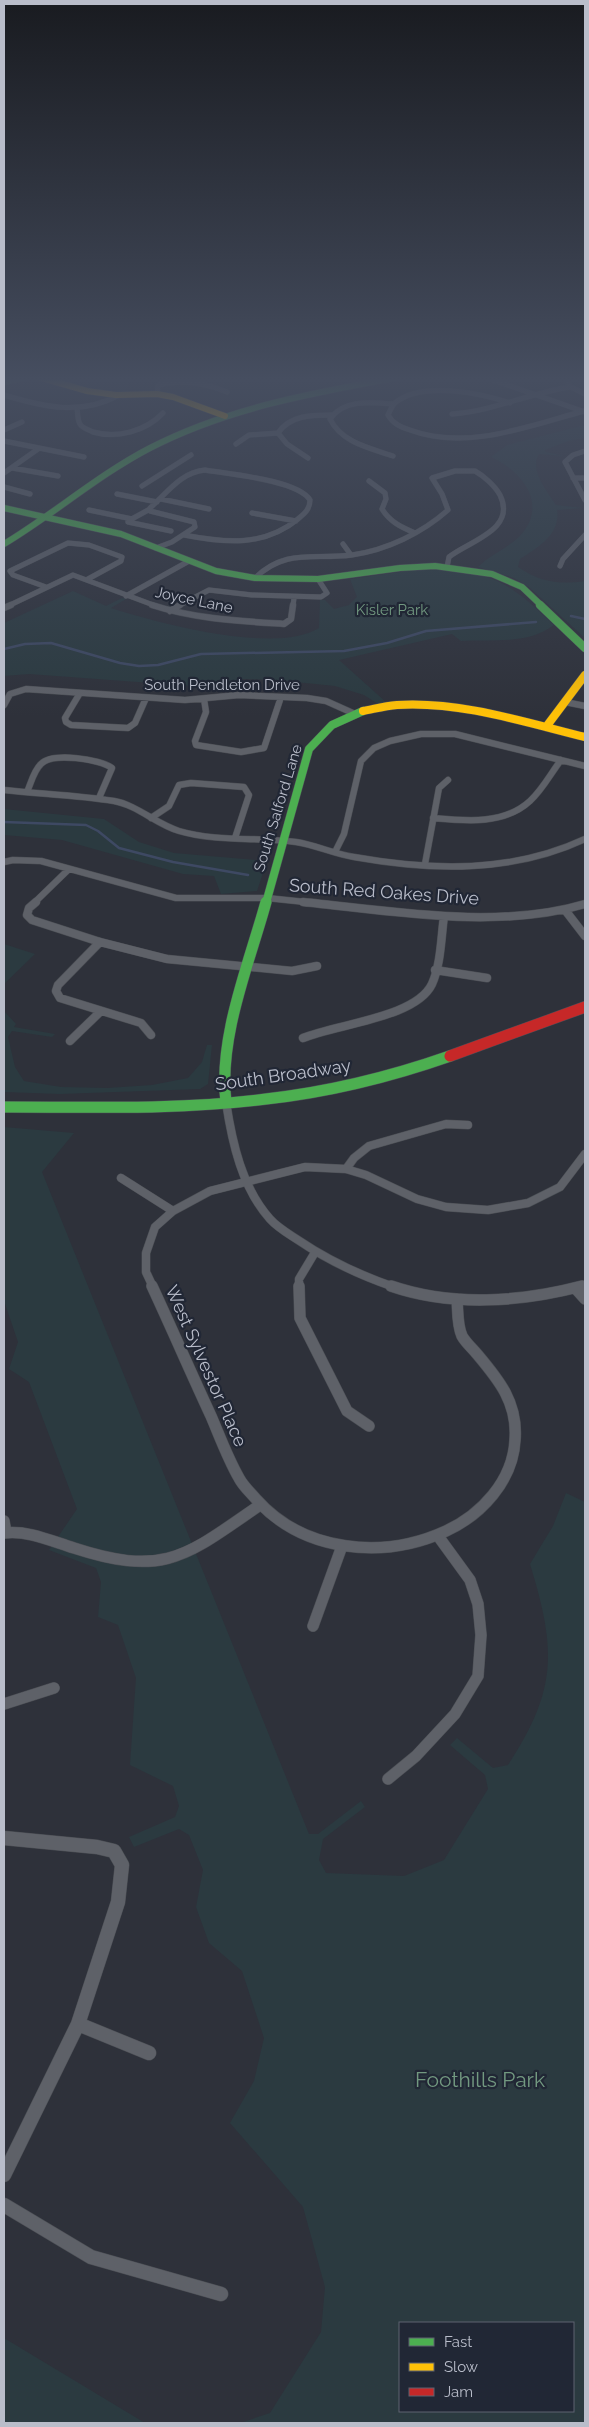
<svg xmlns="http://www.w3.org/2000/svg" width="589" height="2427" font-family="Raleway,sans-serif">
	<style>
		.green { fill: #2b3a40; fill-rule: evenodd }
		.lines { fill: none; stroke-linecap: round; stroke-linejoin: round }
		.stream { stroke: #3e4963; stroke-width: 2.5 }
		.street-far4-casing { stroke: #4b4e54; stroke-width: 5.5 }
		.street-far3-casing { stroke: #4b4e54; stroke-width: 7 }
		.street-far2-casing { stroke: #4b4e54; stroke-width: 9 }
		.street-far1-casing { stroke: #4b4e54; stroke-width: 12 }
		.street-casing { stroke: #4b4e54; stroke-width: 15 }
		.fast-far2-casing { stroke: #4c4e57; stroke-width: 7 }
		.fast-far1-casing { stroke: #4c4e57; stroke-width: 9 }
		.fast-casing { stroke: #4c4e57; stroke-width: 12 }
		.slow-far1-casing { stroke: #4c4e57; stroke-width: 7 }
		.slow-casing { stroke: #4c4e57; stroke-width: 9 }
		.jam-casing { stroke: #4c4e57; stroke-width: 12 }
		.street-far4 { stroke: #5e6168; stroke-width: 5 }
		.street-far3 { stroke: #5e6168; stroke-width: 6 }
		.street-far2 { stroke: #5e6168; stroke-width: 8 }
		.street-far1 { stroke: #5e6168; stroke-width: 11 }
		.street { stroke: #5e6168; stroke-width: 14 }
		.fast-far2 { stroke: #4caf50; stroke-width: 6 }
		.fast-far1 { stroke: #4caf50; stroke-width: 8 }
		.fast { stroke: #4caf50; stroke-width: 11 }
		.slow-far1 { stroke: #ffc107; stroke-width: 6 }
		.slow { stroke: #ffc107; stroke-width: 8 }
		.jam { stroke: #c62828; stroke-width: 11 }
		.labels { text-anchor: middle; stroke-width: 4.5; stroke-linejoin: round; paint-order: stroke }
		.far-street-label { font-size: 15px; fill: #b9bdca; stroke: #212735 }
		.far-park-label { font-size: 15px; fill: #729980; stroke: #212735 }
		.street-label { font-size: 18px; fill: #b9bdca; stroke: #212735 }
		.near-park-label { font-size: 21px; fill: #729980; stroke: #212735 }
	</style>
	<rect width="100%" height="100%" fill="#2e313a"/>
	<path class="green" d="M79,376h64l-12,5 -4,7 1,6h-13l4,-9z
		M585,425v13l-17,3 -23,9 1,2 18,4 -25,-2c-10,16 8,37 17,51l27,3 -26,2c4,24 -19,37 -37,49l-2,8c21,15 42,18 67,14v57l-55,-50 -16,-10 -36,-11c12,-12 28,-18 41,-30 30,-31 5,-65 -28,-80l16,-12z
		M420,569c67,-1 87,11 134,56 -27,20 -60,14 -93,16l-9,-7 -113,26 48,43 -9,1 -14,-9 -29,-9 -59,-6 -32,-1 -52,7 -163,-12 -25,2v-53l69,-32 33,15 16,-8 4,1 -15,9c46,15 166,47 208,20l1,-28h5l9,9 15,-4 8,-8 -7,-18z
		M4,809l100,10 35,23 35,11 93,8 -10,30 -36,3 -7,-18 -31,-2 -121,-34 -58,-5z
		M4,944l31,10 -31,30z
		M4,1011l12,13 -2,3 41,7 -3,3 -40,-6 -4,6 7,30 9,14 37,6 46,1 45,-3 36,-7 14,-16 5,-17h5l-4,39 -8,5 -140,5 -56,-2z
		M4,1127l70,6 -32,39 267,662h9l43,-33 4,6 -42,32 -4,21 7,13 78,3 40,-16 44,-71 -3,-14 -35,-30 7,-7 36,30 15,-3c50,-76 48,-116 22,-201l23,-38 13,-33 19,9v921h-345l30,-10 51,-81 4,-45 -22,-80 -73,-84 24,-42 10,-43 -22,-67 -33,-28 -13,-36 7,-37 -14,-35 -10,-6 -45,18 -5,-10 46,-20 4,-11 -6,-20 -43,-21 6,-87 -18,-53 -20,-8 3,-35 -5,-14 -47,-18 28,-41 -48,-127 -20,-13 9,-27 -14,-41zM400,2323h173v88h-173z
		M4,2338l141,85h-141z"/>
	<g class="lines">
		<path class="stream" d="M571,616l14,3
			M4,649l21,-5 26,-1 69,20 19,3 19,-1 43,-11 143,-3 43,-8 39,-12 110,-9
			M4,822l82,3 12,6 21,17 54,14 75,13"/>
		<defs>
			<path id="street-far4" d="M482,376l103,36
				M553,376l11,1
				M564,376l5,10 16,8
				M157,394l1,-9c23,-6 47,-2 69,7
				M4,395c40,12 77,21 115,0
				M510,403c-30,-10 -87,-22 -114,-1 -4,3 -6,9 -8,13 5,9 13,12 22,15 56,21 119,-4 174,-19
				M393,404c-22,-2 -49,-5 -63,15 12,24 40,29 63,37
				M77,408c1,5 0,11 3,16 2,4 9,6 13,8 24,7 53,-1 70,-19
				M452,414c41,-3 78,-21 118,-27
				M4,430l18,-8
				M4,441l80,16
				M236,444l13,-9 29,-2
				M585,451l-12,4 -8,7 20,38
				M308,458l-21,-14 -9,-11c12,-18 34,-18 54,-18
				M12,468l46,8
				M4,473l34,-24
				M573,478h12
				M369,481l16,12 1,6 -4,10c8,13 19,18 33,24
				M142,486l49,-31
				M4,487l26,7
				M117,494l40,8
				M161,499l48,10
				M89,510l43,9
				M252,513l44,8
				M128,521l22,-12
				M128,522l43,9
				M343,544l8,11
				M156,548l16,-6 23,-15 -1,-5 -44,-11v-3c17,-15 31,-36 55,-38 23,4 93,10 105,30 0,9 -5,13 -12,19 -34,28 -73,24 -114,16
				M560,566l3,-7 22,-24
				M255,578c31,-30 59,-18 97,-23 35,-5 70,-22 96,-45l-6,-16 -10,-16 23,-7h20c9,5 20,15 25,24 17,35 -31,46 -51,62l-2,10
				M46,587l-33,-12 -3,-4 58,-28 21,2 33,12 -1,4 -33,18
				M126,596l63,-35
				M8,606l65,-31 83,31
				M178,606l31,-16 43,5 69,2 6,-4 -9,-14
				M293,606l1,-8"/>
			<path id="street-far3" d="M152,605c43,14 87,16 132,19l7,-5 2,-14
				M4,608l7,-3
				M170,611l10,-6
				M80,693l-15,25 1,4 5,3 57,3 7,-5 11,-25
				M204,699l2,13 -11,29 1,4 45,7 23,-4 17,-51
				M565,702l20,4
				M4,705l6,-11 16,-5 159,11 54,-5 68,3 19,3 29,13
				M4,790c36,4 74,5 110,11 23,4 42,23 65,30 38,11 78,6 117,11 20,3 38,12 58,15 79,14 158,16 231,-18
				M27,792c4,-9 7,-22 14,-28 11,-12 59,-5 71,4l-13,30
				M151,818l18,-12 10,-21 12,-2 53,4 5,8 -14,43
				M433,818c33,3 71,7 97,-17 13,-12 21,-28 31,-41
				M335,852l9,-18 17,-73 13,-13 16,-7 31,-7h34l130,32
				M4,862l9,-2 28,1 135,37h91l48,5
				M425,864l14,-76 9,-8
				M34,903l35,-34"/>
			<path id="street-far2" d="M36,902l-7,6 -2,7 5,5 68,22 67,17 125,12 25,-5
				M303,902c89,9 195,28 282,2
				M565,910l20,26
				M100,942l-42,43 -2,6 4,7 81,25 10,12
				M435,970l52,8
				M303,1038c33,-14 113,-20 129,-54 9,-20 9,-46 12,-68
				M70,1041l31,-30
				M226,1102c6,40 16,86 44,117 8,9 19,15 28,21 31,21 61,35 96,47
				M346,1169l8,-11 15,-12 77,-22 22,1
				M121,1178l52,33
				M153,1287l-7,-15v-19l9,-26 18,-16 37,-20 95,-24 41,2 20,6 51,24 29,8 42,3 40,-7 32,-16 25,-33
				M299,1287v-8l15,-25
				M578,1287l7,-2"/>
			<path id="street-far1" d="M152,1286c20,43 39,87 59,130 9,21 17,43 28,62 4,8 11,14 17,21 47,53 127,61 190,32 35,-16 67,-50 69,-91 3,-37 -16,-60 -38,-86 -5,-6 -11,-11 -15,-18 -5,-11 -4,-25 -5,-37
				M299,1286l1,32 47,93 22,15
				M391,1286c61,21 130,16 191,0
				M576,1289l9,10
				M4,1521l2,11
				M4,1533c24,-3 47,8 70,15 92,30 113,7 186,-43
				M313,1626l29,-80
				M4,1704l50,-16
				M388,1779l28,-23 39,-42 23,-38 3,-41 -3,-31 -8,-24 -32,-44"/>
			<path id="street" d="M4,1838l93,9 17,4 8,14 -4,37 -40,122 -74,151
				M78,2024l71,29
				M4,2205l87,52 130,37"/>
			<path id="fast-far2" d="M4,382l26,-6
				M4,508l117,26 95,37 39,7 63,1 82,-11 35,-2 57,8 30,13 20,19
				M4,544c50,-30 94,-69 146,-96 79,-41 168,-56 255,-72"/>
			<path id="fast-far1" d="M540,605l45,43
				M266,903l43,-154 23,-24 31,-14"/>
			<path id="fast" d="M226,1102c-8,-64 23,-138 40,-200
				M4,1107c87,0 175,3 262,-8 63,-7 124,-22 184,-43"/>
			<path id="slow-far1" d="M35,376l52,15 29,4 41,-1 16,3 52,19"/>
			<path id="slow" d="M363,711c11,-2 22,-5 34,-6 63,-4 127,17 188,32
				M546,727l39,-52"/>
			<path id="jam" d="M450,1056l135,-49"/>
		</defs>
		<use href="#street-far4" class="street-far4-casing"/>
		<use href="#street-far3" class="street-far3-casing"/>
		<use href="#street-far2" class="street-far2-casing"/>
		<use href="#street-far1" class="street-far1-casing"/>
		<use href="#street" class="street-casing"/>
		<use href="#fast-far2" class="fast-far2-casing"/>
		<use href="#fast-far1" class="fast-far1-casing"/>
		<use href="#fast" class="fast-casing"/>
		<use href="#slow-far1" class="slow-far1-casing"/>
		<use href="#slow" class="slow-casing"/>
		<use href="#jam" class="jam-casing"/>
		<use href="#street-far4" class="street-far4"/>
		<use href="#street-far3" class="street-far3"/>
		<use href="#street-far2" class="street-far2"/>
		<use href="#street-far1" class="street-far1"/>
		<use href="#street" class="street"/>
		<use href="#fast-far2" class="fast-far2"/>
		<use href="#fast-far1" class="fast-far1"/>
		<use href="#fast" class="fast"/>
		<use href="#slow-far1" class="slow-far1"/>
		<use href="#slow" class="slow"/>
		<use href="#jam" class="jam"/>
	</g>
	<linearGradient id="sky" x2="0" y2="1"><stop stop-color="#191b20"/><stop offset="0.53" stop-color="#464e60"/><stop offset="1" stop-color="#464e60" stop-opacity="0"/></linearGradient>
	<rect width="589" height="716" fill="url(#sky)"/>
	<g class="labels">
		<g class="far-street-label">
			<text transform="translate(194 600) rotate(12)" y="5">Joyce Lane</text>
			<text x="222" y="690">South Pendleton Drive</text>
			<text transform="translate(278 808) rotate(-73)" y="5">South Salford Lane</text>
		</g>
		<g class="far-park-label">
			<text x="392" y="615">Kisler Park</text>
		</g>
		<g class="street-label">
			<text transform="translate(384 892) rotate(4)" y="6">South Red Oakes Drive</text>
			<text transform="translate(283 1075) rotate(-8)" y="6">South Broadway</text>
			<text transform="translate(206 1366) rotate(66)" y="6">West Sylvestor Place</text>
		</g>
		<g class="near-park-label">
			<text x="480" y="2087">Foothills Park</text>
		</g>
	</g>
	<rect width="589" height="2427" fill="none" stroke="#b9bdca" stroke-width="10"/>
	<rect x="399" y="2322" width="175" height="90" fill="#212735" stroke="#5e6371"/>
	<rect x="409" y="2338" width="25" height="8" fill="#4caf50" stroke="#5e6371"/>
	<text x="444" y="2347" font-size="15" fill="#b9bdca">Fast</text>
	<rect x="409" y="2363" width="25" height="8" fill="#ffc107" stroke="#5e6371"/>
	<text x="444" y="2372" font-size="15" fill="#b9bdca">Slow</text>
	<rect x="409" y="2388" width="25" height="8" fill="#c62828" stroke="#5e6371"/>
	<text x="444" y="2397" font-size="15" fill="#b9bdca">Jam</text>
</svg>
